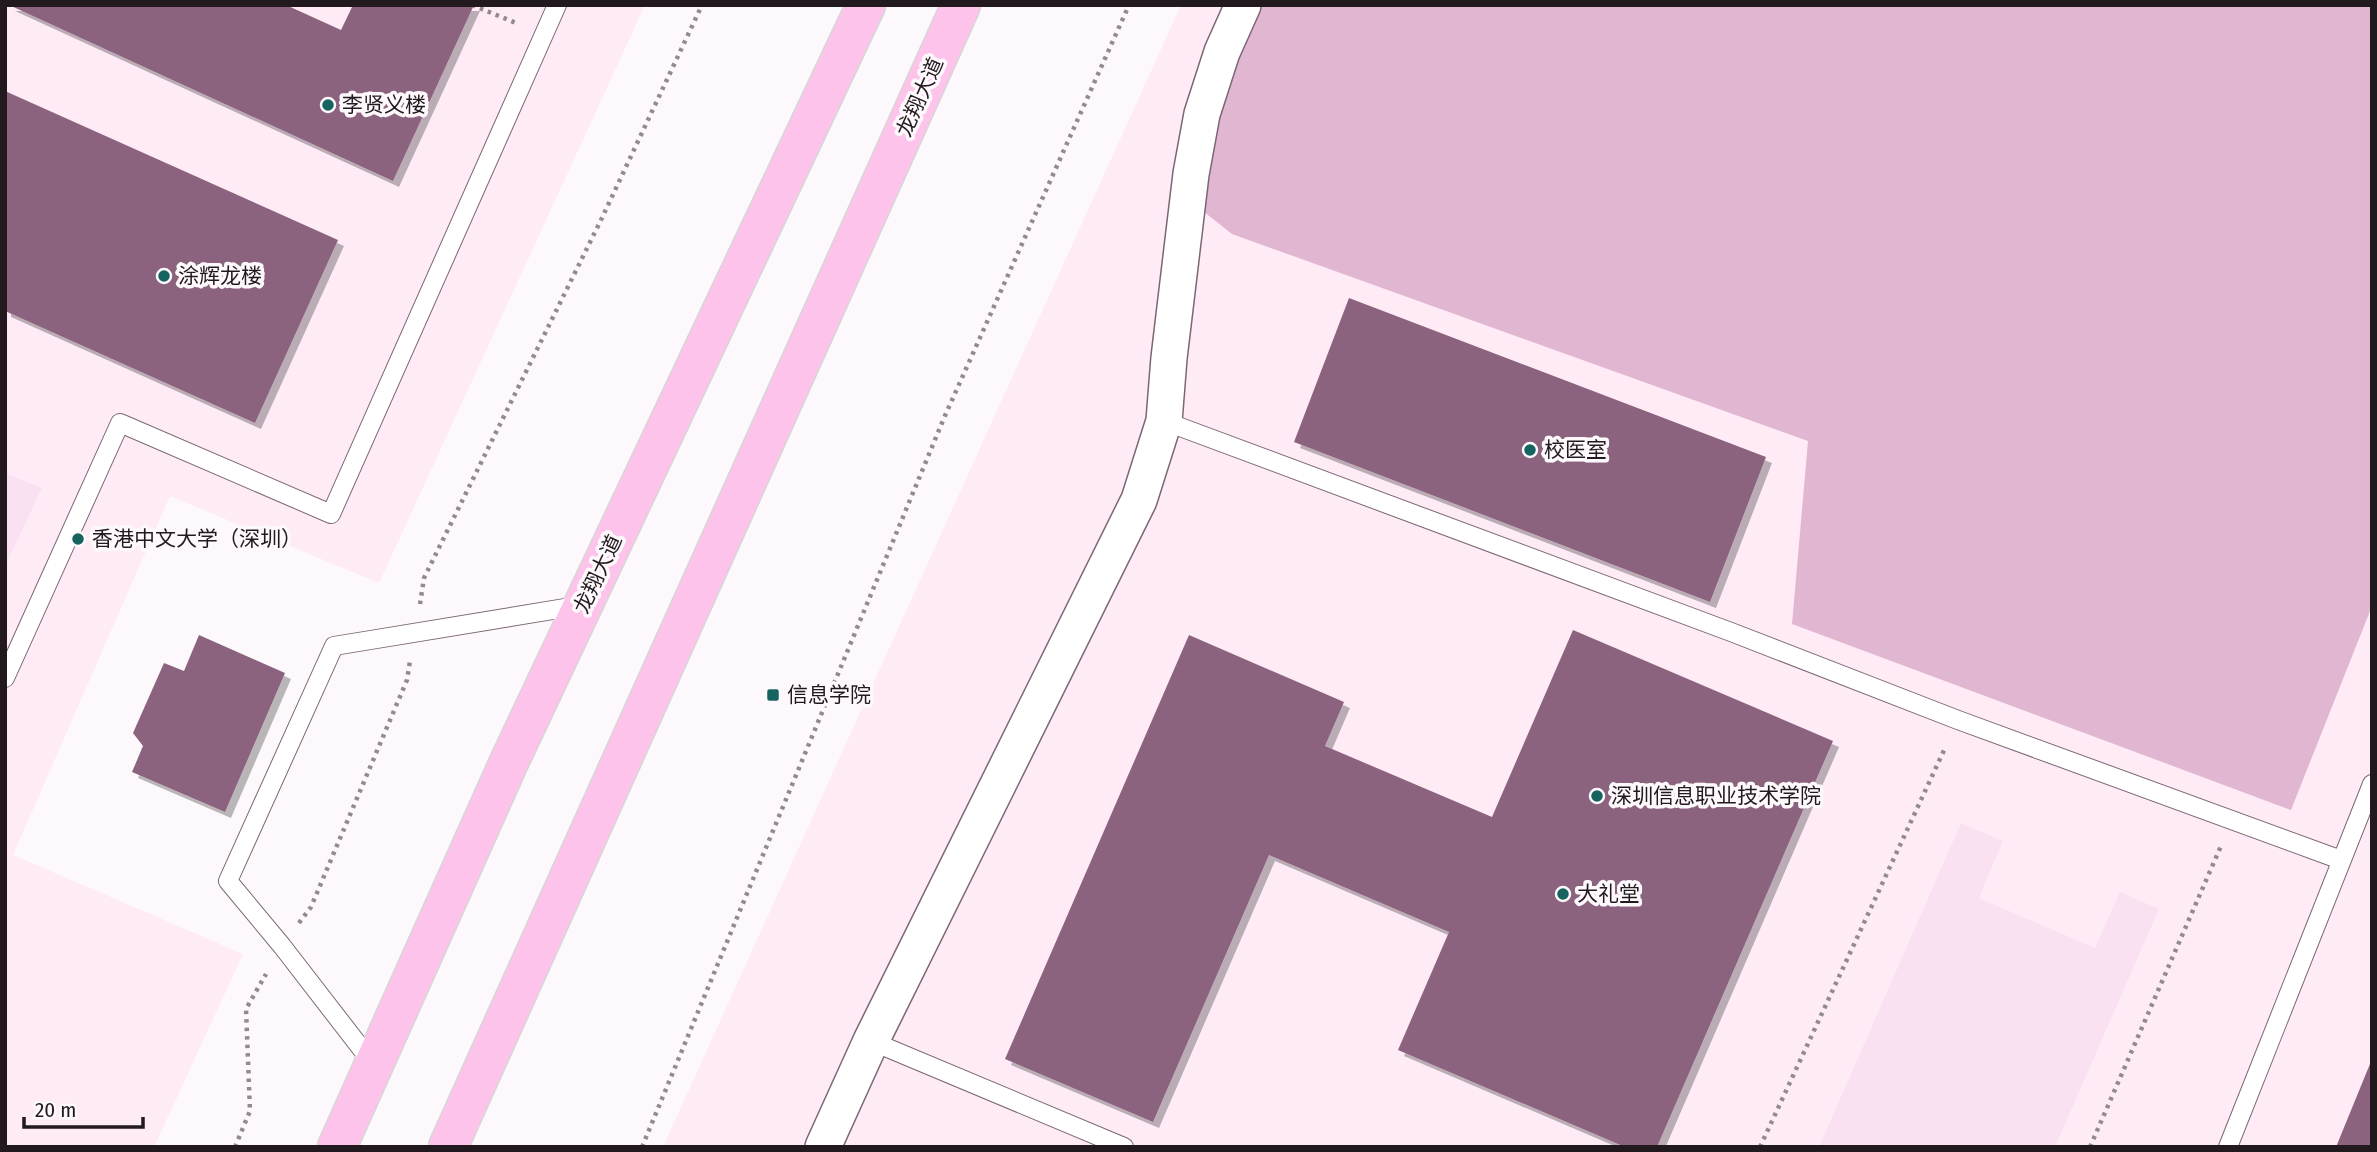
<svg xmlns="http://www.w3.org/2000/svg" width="2377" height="1152" font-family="'Fira Sans Condensed','Noto Sans SC',sans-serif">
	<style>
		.built { fill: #feebf6 }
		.green { fill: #fae1f1 }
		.forest { fill: #e1b6d1 }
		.building { fill: #8b647e; filter: url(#shadow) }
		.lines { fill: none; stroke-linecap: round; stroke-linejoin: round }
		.lane-casing { stroke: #7b6774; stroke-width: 20 }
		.street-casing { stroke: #7b6774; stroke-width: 38 }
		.primary-casing { stroke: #d7d6d6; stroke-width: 41 }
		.path { stroke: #918b8f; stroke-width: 4.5; stroke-dasharray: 3.5 5; stroke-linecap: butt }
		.lane { stroke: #fff; stroke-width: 18 }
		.street { stroke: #fff; stroke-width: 35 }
		.primary { stroke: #fec3eb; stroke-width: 38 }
		.poi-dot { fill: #166460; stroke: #fdf8fb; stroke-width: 2.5 }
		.labels { text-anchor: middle; stroke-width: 7; stroke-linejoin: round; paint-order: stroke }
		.street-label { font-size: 21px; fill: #21191e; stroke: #fdf8fb }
		.poi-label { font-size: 21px; fill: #21191e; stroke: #fdf8fb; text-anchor: start }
	</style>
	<defs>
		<filter id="shadow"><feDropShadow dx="6" dy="6" stdDeviation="0" flood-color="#0004"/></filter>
	</defs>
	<rect width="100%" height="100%" fill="#fdf8fb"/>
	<path class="built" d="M5,5h640l-266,578 -209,-87 -157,359 230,99 -89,193h-149z
		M1181,5h1191v1142h-1709z"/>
	<path class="green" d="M5,473l37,15 -37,78z
		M1961,823l42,18 -24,57 116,50 25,-56 39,17 -104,238h-236z"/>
	<path class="forest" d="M1258,5h1113l1,601 -81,204 -499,-186 16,-183 -576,-207 -33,-26 3,-43 24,-76z"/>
	<path class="building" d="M9,5h277l55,25 12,-25h121l-81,176z
		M5,91l333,149 -83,183 -250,-112z
		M1349,298l417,159 -56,145 -416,-160z
		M1573,630l260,111 -176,406h-32l-227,-97 51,-118 -180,-77 -116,267 -148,-63 184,-424 155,67 -19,44 167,71z
		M199,635l86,38 -60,139 -93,-40 11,-26 -10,-13 31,-70 20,8z
		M2372,1059v88h-36z"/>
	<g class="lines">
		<defs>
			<path id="lane" d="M1164,421l567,211 227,88 383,140
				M5,678l115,-255 211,91 226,-509
				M871,1041l253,106
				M374,1065l-92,-119 -54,-65 106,-235 249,-41
				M2228,1147l144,-363"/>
			<path id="street" d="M823,1147l48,-106 268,-541 25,-79 5,-63 22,-184 11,-60 20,-62 21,-47"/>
			<path id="primary" d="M337,1147l172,-385 357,-757
				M448,1147l513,-1142"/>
		</defs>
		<use href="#lane" class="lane-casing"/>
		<use href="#street" class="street-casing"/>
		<use href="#primary" class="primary-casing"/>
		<path class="path" d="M472,5l44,18
			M420,604l4,-26 177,-358 101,-215
			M299,923l12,-16 96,-227 3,-19
			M235,1147l15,-36 -4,-102 20,-35
			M642,1147l302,-729 185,-413
			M1760,1147l186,-401
			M2090,1147l131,-301"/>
		<use href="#lane" class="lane"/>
		<use href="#street" class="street"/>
		<use href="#primary" class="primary"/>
	</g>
	<g class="poi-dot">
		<circle cx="328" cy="105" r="7"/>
		<circle cx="164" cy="276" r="7"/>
		<circle cx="1530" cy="450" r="7"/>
		<circle cx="78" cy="539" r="7"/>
		<rect x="766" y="688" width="14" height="14" rx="3.5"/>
		<circle cx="1597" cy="796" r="7"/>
		<circle cx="1563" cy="894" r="7"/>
	</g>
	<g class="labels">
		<g class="street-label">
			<text transform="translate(920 97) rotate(-66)" y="7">龙翔大道</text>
			<text transform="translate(598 574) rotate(-65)" y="7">龙翔大道</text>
		</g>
		<g class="poi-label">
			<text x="342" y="112">李贤义楼</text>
			<text x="178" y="283">涂辉龙楼</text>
			<text x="1544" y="457">校医室</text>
			<text x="92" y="546">香港中文大学（深圳）</text>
			<text x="787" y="702">信息学院</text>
			<text x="1611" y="803">深圳信息职业技术学院</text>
			<text x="1577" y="901">大礼堂</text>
		</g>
	</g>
	<rect width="2377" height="1152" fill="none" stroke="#21191e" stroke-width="14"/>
	<path d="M24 1117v10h119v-10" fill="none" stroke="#21191e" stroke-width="3.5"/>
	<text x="35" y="1117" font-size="21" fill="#21191e" stroke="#fdf8fb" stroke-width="5" paint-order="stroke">20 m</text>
</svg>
